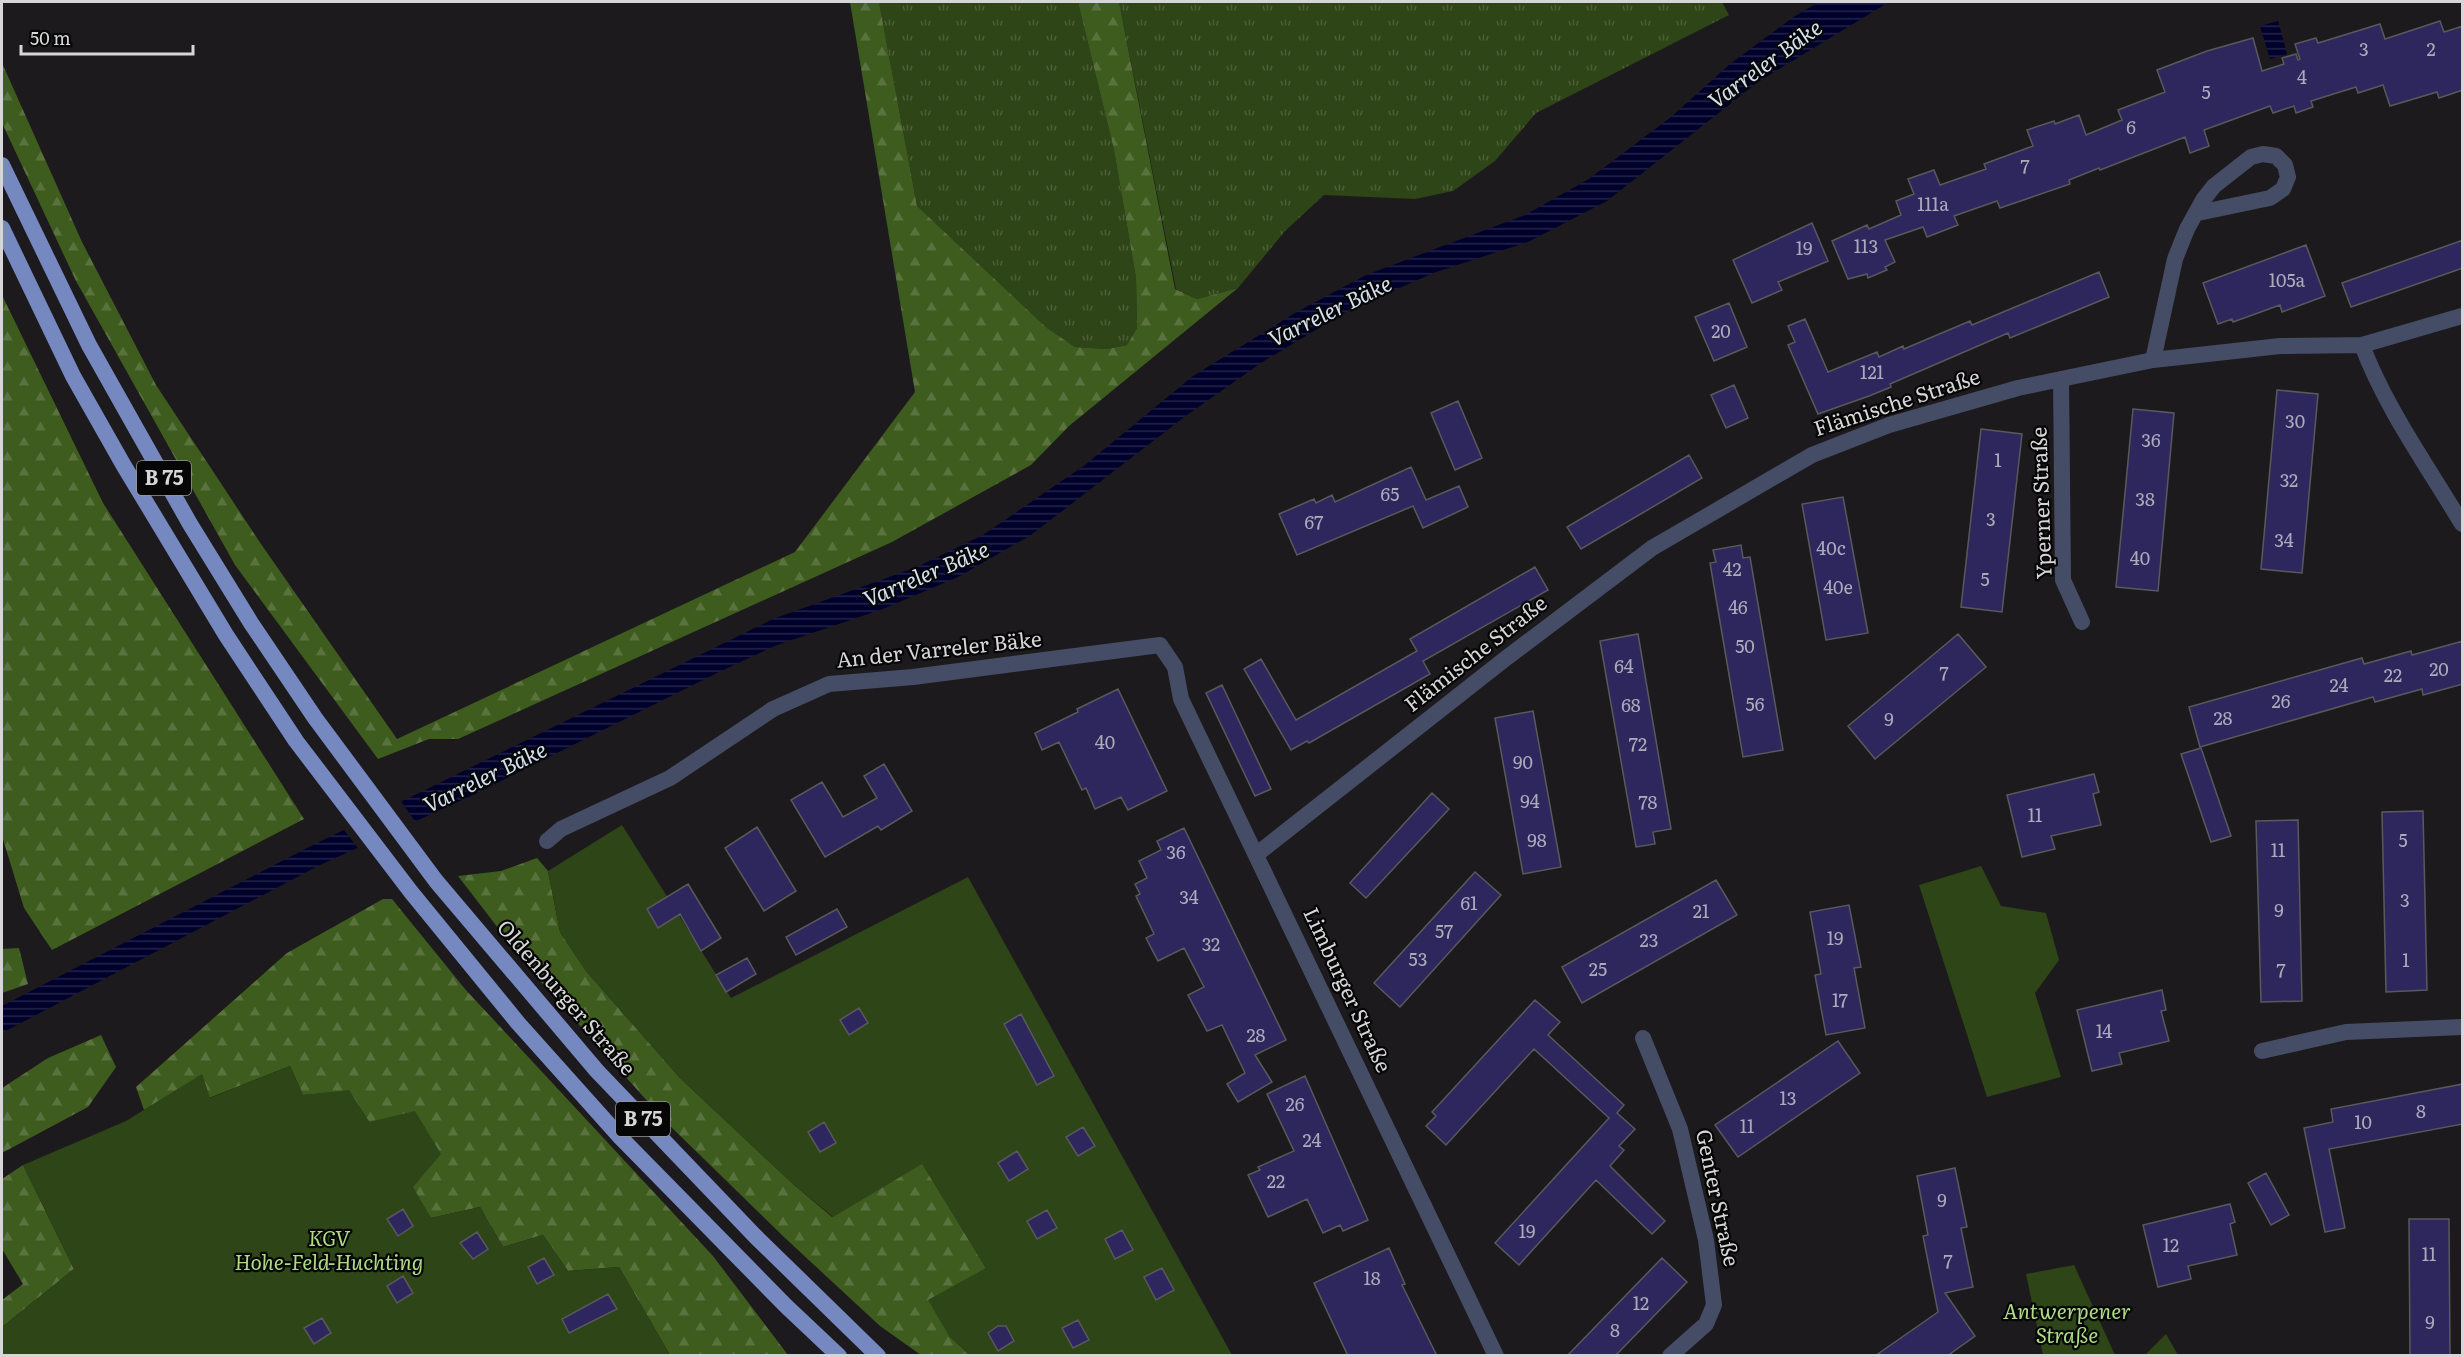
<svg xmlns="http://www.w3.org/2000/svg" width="2464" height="1357" font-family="Literata,serif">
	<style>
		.grass { fill: url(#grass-tufts) }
		.forest { fill: url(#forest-firs) }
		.green { fill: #2e4517 }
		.water { fill: url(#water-rules) }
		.pier { fill: #1c1a1c }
		.building { fill: #2d275e; stroke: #59595c; stroke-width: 1.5 }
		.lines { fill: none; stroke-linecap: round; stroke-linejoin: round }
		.minor { stroke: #454d66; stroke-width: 16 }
		.trunk { stroke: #7688c0; stroke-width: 16 }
		.labels { text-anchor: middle; stroke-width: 4.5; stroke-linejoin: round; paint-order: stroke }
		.number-label { font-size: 18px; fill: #acaab9 }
		.shield { fill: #060606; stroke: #989798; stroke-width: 1.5 }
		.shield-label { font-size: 20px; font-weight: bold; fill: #d6d5d7 }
		.street-label { font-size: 21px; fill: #d6d5d7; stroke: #060606 }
		.park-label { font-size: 21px; font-style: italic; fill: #addc84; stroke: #060606 }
		.water-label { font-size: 22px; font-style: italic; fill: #d4e0f0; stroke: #060606 }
	</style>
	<defs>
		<pattern id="grass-tufts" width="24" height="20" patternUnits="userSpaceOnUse" patternTransform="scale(1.5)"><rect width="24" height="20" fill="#2e4517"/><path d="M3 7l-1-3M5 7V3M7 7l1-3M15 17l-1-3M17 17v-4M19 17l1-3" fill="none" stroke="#4c5f38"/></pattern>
		<pattern id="forest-firs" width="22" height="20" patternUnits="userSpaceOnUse" patternTransform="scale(1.5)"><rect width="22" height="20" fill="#3e5c1e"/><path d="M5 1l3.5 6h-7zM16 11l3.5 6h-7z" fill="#59723e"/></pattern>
		<pattern id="water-rules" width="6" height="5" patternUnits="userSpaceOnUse" patternTransform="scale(1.5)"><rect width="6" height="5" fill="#00002c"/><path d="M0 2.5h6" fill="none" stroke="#24244a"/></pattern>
	</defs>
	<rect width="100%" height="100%" fill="#1c1a1c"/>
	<path class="grass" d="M879,2h199l36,148 22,128 1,50 -10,17 -20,4 -32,-2 -28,-19 -130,-122z
		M1119,2h603l7,13 -193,98 -41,48 -42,30 -38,8 -91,-4 -39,36 -47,57 -41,11 -21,-10z"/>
	<path class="forest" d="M850,2h29l38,204 130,122 28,19 32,2 20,-4 10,-17 -1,-50 -22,-128 -36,-148h41l56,287 22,10 41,-11 -169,138 -38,39 -139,77 -434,197h-29l-51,20 -143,-194 -159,-284 -74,-158v-60l80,179 74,143 105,159 136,195 398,-187 120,-160z
		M2,295l101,208 201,316 -252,131 -28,-42 -22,-72z
		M537,858l11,13 12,61 26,39 94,107 113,106 39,33 90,-54 64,105 -37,68 21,19h-49l-41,-29 -95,-88 -119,-116 -134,-150 -74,-96 43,-5z
		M383,899h9l73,90 248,267 75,99h-118l-51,-88 -51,4 -25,-36 -40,12 -23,-40 -49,11 -82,-127 -46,4 -13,-29 -81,32 -7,-23 -58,35 -8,-23 151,-134z
		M19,948l9,36 -26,9v-44z
		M101,1035l15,32 -28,40 -86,46v-65l46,-30z
		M23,1165l51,104 -72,58v-27l21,-16 -21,-35v-70z"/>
	<path class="green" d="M622,825l109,173 237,-121 264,478h-262l-21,-19 -21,-36 58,-32 -64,-104 -89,53 -40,-33 -113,-106 -94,-107 -26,-39 -12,-61z
		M1981,866l20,40 45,7 13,47 -24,33 26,84 -74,20 -68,-212z
		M290,1066l13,29 46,-5 20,32 46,-11 26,43 -28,33 18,31 49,-11 23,40 40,-12 25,36 51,-4 51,88 -668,1v-29l72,-58 -51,-104 103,-44 76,-47 8,24z
		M2074,1265l41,90h-72l-17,-81z
		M2166,1334l12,21h-33z"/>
	<path class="water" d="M1819,2h70l-131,80 -151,119 -79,41 -92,30 -87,38 -85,51 -77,54 -156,120 -73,42 -75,32 -106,36 -60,28 -244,122 -153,70 -318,168v-27l303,-157 468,-230 144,-52 66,-32 102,-70 108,-89 102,-63 71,-38 159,-60 64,-36 82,-62 59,-53 62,-46z
		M2278,21l9,33 -17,5 -10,-33z"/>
	<path class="pier" d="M400,800l17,24 -58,26 -17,-23z"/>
	<path class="building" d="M2440,21l4,11 19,-6v64l-24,8 -2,-6 -47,14 -7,-21 -25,8 -2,-6 -45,14 2,6 -17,6 -2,-7 -21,7 -3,-7 -66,24 5,16 -19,7 -5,-16 -85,33 -1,-2 -30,12 1,4 -70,24 -3,-7 -43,15 4,9 -31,12 -4,-10 -38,13 10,22 -10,5 2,3 -19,8 -1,-4 -19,5 -16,-38 35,-16 2,4 32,-14 -5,-14 18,-7 -6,-15 26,-9 6,15 46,-16 -2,-5 49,-18 -6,-16 27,-9 1,3 24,-9 7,20 36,-15 -4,-10 47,-18 -8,-22 50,-19 46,-13 9,33 22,-7 -2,-6 14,-4 2,6 2,-1 -5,-15 21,-6 2,5 62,-19 5,15z
		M1812,223l16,38 -50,21 4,8 -30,13 -19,-43z
		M2463,240v28l-112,39 -9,-24z
		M2306,245l19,51 -43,16 -2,-7 -47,17 -1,-3 -14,5 -15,-41z
		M2099,272l10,25 -99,41 -2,-5 -118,51 1,3 -22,9 -51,18 -30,-69 7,-3 -7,-16 17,-7 23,53 49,-20 2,5 24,-11 1,3 66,-28 2,4z
		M1729,303l18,44 -33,14 -19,-44z
		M1734,385l14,33 -22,10 -15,-33z
		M2277,390l41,4 -16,179 -41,-4z
		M1458,401l24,57 -27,12 -24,-57z
		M2133,409l41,4 -16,178 -42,-4z
		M1981,429l41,5 -20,178 -41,-5z
		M1689,455l13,23 -121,71 -14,-22z
		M1411,467l15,33 33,-14 9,21 -45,21 -10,-22 -116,49 -18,-41 35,-15 2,4 16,-8 3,7z
		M1843,497l25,136 -42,7 -24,-136z
		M1741,545l2,13 7,-1 33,193 -40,7 -33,-194 6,-1 -3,-12z
		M1535,567l13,23 -125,71 7,13 -121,69 -2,-2 -16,9 -47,-81 17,-10 35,61 121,-69 -7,-12z
		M1638,634l33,195 -18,3 2,12 -19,3 -36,-206z
		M1958,634l28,33 -111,92 -27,-33z
		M2463,641v43l-40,11 -1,-6 -47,13 -2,-5 -173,50 -11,-40 173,-49 2,6 47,-13 1,4z
		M1222,685l49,104 -16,7 -49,-103z
		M1118,689l49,102 -39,19 -7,-13 -26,12 -9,-21 -4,2 -23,-48 -17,8 -7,-17 43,-21 -1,-3z
		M1533,711l28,156 -38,7 -28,-156z
		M2201,748l30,88 -20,6 -30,-88z
		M884,764l28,47 -31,19 -3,-4 -53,31 -34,-57 31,-18 21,35 34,-19 -13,-22z
		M2094,774l5,18 -6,2 8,31 -50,11 4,13 -33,8 -15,-62z
		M1432,793l17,16 -83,89 -16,-15z
		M2423,811l4,179 -41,2 -4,-180z
		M2298,820l4,181 -41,1 -5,-181z
		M757,827l39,64 -32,20 -39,-63z
		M1184,828l102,212 -31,15 17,27 -34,20 -11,-18 18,-11 -23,-48 -15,6 -19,-36 16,-8 -20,-39 -26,13 -12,-23 8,-4 -18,-38 4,-2 -5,-10 12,-6 -8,-17 22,-11 -4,-9z
		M1475,872l26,23 -101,112 -26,-24z
		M1716,880l21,35 -155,88 -20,-36z
		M688,884l33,54 -20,13 -21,-37 -22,14 -11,-19z
		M1849,905l12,62 -7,1 11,60 -39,7 -11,-60 6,-1 -11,-62z
		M837,909l10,18 -51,28 -10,-18z
		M747,958l9,16 -30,18 -10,-17z
		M2162,990l4,20 -5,1 8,30 -50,12 3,11 -30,7 -15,-61z
		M1535,1000l25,22 -12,13 76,70 -7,8 18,16 -16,17 5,4 -14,16 55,55 -13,13 -56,-54 -77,85 -24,-22 114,-125 -75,-69 -88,96 -20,-19 10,-10 -4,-4z
		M859,1008l9,15 -19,12 -9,-15z
		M1021,1014l33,62 -17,9 -33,-61z
		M1838,1041l22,32 -122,84 -23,-32z
		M1305,1076l63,144 -25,11 -3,-6 -17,8 -16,-34 -39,18 -20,-42 12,-5 -2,-3 36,-16 -27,-57z
		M2463,1084v40l-134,25 16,79 -20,4 -21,-104 29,-6 -2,-13z
		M824,1122l12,21 -16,9 -12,-20z
		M1083,1127l12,19 -17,10 -12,-19z
		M1017,1151l11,18 -19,12 -11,-18z
		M1955,1168l12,59 -6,1 12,59 -28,6 30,43 -28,20h-72l63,-44 -15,-76 5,-1 -11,-59z
		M2266,1173l23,42 -18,10 -23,-42z
		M2230,1204l5,18 -5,2 7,31 -49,11 3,13 -33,8 -15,-62z
		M403,1209l10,17 -15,10 -11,-17z
		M1047,1210l10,18 -20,11 -10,-18z
		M2409,1219h40l1,137h-40z
		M1122,1230l11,20 -18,9 -10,-20z
		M477,1232l11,17 -15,10 -13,-16z
		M1389,1248l16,36 -3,1 35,71h-89l-34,-73z
		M544,1258l10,17 -17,9 -9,-17z
		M1662,1258l25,24 -72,74h-48z
		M1162,1268l12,22 -18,10 -12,-23z
		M403,1276l10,17 -16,10 -10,-17z
		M608,1294l9,15 -48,24 -7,-14z
		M322,1318l9,15 -17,11 -10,-16z
		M1078,1320l11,20 -16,8 -11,-20z
		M998,1326h8l8,15 -16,10 -10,-18z"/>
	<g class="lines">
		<path class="minor" d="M2362,345l100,-29
			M2153,360l22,-101 12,-30 16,-29 11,-14 37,-29 12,-3 13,2 9,9 3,12 -5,12 -13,9 -72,15
			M2061,379l2,201 19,42
			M547,841l14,-12 109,-51 103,-69 56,-25 84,-7 247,-32 15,22 6,32 315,657
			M1257,854l248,-195 147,-111 160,-93 77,-30 129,-37 43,-9 92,-19 127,-14 82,-1c23,62 66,122 100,179
			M1643,1038l37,91 26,111 8,65 -8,19 -36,32
			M2262,1051l84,-19 116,-5"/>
		<path class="trunk" d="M2,165l87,180 49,87 52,92 61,99 64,95 121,163 161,190 158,165 123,120
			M2,228l71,148 51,90 102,169 70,106 115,151 107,131 102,114 166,169 53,50"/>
	</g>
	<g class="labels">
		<g class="number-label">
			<text x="2364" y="56">3</text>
			<text x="2431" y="56">2</text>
			<text x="2302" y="84">4</text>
			<text x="2206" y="99">5</text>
			<text x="2131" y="134">6</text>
			<text x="2025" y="173">7</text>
			<text x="1933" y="211">111a</text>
			<text x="1866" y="253">113</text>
			<text x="1804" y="255">19</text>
			<text x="2287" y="287">105a</text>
			<text x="1721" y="338">20</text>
			<text x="1872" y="379">121</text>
			<text x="2295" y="428">30</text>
			<text x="2151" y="447">36</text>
			<text x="1998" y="467">1</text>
			<text x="2289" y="487">32</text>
			<text x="1390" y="501">65</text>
			<text x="2145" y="506">38</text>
			<text x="1991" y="526">3</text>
			<text x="1314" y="529">67</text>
			<text x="2284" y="547">34</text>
			<text x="1831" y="555">40c</text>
			<text x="2140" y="565">40</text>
			<text x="1732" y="576">42</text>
			<text x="1985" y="586">5</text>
			<text x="1838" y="594">40e</text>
			<text x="1738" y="614">46</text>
			<text x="1745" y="653">50</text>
			<text x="1624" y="673">64</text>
			<text x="2439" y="676">20</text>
			<text x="1944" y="680">7</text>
			<text x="2393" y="682">22</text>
			<text x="2339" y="692">24</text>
			<text x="2281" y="708">26</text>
			<text x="1755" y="711">56</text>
			<text x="1631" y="712">68</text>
			<text x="2223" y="725">28</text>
			<text x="1889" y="726">9</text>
			<text x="1105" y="749">40</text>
			<text x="1638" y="751">72</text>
			<text x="1523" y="769">90</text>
			<text x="1530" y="808">94</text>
			<text x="1648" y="809">78</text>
			<text x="2035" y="822">11</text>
			<text x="1537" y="847">98</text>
			<text x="2403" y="847">5</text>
			<text x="2278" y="857">11</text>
			<text x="1176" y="859">36</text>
			<text x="1189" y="904">34</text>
			<text x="2405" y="907">3</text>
			<text x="1469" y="910">61</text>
			<text x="2279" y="917">9</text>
			<text x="1701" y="918">21</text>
			<text x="1444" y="938">57</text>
			<text x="1835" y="945">19</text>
			<text x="1649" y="947">23</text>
			<text x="1211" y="951">32</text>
			<text x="1418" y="966">53</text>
			<text x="2406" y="967">1</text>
			<text x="1598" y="976">25</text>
			<text x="2281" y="977">7</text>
			<text x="1840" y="1007">17</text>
			<text x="2104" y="1038">14</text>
			<text x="1256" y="1042">28</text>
			<text x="1788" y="1105">13</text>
			<text x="1295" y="1111">26</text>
			<text x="2421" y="1118">8</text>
			<text x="2363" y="1129">10</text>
			<text x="1747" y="1133">11</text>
			<text x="1312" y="1147">24</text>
			<text x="1276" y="1188">22</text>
			<text x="1942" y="1207">9</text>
			<text x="1527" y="1238">19</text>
			<text x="2171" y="1252">12</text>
			<text x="2429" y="1261">11</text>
			<text x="1948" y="1268">7</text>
			<text x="1372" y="1285">18</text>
			<text x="1641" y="1310">12</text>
			<text x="2430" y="1329">9</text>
			<text x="1615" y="1337">8</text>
		</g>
		<g class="shield">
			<rect x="137" y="461" width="54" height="34" rx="4.5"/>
			<rect x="616" y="1102" width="54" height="34" rx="4.5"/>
		</g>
		<g class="shield-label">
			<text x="164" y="485">B 75</text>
			<text x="643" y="1126">B 75</text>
		</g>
		<g class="street-label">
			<text transform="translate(1897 403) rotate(-18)" y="7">Flämische Straße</text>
			<text transform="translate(2042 503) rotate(-92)" y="7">Yperner Straße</text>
			<text transform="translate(939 650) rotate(-6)" y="7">An der Varreler Bäke</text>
			<text transform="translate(1476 654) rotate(-38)" y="7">Flämische Straße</text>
			<text transform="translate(1347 990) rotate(65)" y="7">Limburger Straße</text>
			<text transform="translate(566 998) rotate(49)" y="7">Oldenburger Straße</text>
			<text transform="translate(1717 1198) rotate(78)" y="7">Genter Straße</text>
		</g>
		<g class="park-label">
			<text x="329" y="1246">KGV<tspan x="329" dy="24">Hohe-Feld-Huchting</tspan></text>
			<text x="2067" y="1319">Antwerpener<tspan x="2067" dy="24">Straße</tspan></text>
		</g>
		<g class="water-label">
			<text transform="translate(1765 64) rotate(-36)" y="8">Varreler Bäke</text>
			<text transform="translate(1330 311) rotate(-26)" y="8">Varreler Bäke</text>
			<text transform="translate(926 574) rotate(-23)" y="8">Varreler Bäke</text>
			<text transform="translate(485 777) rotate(-26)" y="8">Varreler Bäke</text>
		</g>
	</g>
	<rect width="2464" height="1357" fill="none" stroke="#d6d5d7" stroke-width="6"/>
	<path d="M21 45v9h172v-9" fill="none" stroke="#d6d5d7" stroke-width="3"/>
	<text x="30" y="45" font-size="18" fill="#d6d5d7" stroke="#060606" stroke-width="4.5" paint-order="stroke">50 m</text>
</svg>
